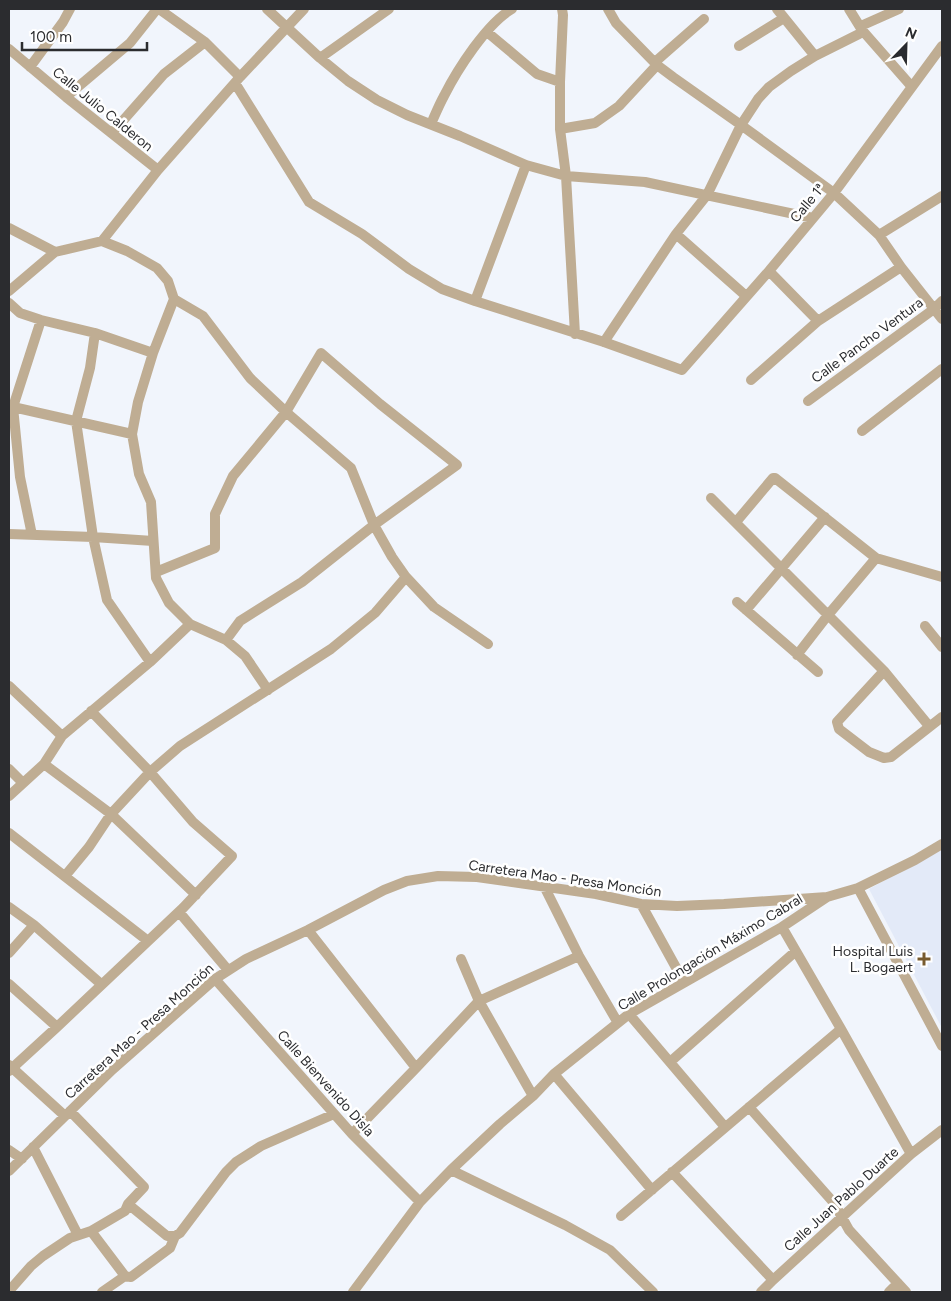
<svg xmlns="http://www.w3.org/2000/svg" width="951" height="1301" font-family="Figtree,sans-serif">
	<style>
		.built { fill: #e3eaf8 }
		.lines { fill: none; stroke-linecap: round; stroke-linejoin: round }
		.minor { stroke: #bfad93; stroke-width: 10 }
		.poi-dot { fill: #785b2e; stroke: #fff; stroke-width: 2 }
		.labels { text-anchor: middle; stroke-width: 5; stroke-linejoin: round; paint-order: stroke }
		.street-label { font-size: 14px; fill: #2b2c2f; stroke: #fff }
		.poi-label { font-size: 14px; fill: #2b2c2f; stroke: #fff; text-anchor: end }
	</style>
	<rect width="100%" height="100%" fill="#f1f5fc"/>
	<path class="built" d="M942,849v179l-73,-139z"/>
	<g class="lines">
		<path class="minor" d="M159,9l46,33 35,35
			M267,9l53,49 28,23 29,19 30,15 53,21 66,29 40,11 79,6 168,36
			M562,9l1,6 -3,67v47l6,47 9,158
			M608,9l8,14 41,42 16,12 68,48 93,68 45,42 22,32 41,52
			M777,9l38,47
			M849,9l13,21 50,57
			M487,32l50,42 23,8
			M739,46l45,-28
			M9,49l57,48 92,73
			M320,58l69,-49
			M655,62l49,-43
			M30,67l33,-45 7,-13
			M235,83l74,119 53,32 47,35 33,20 33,12 129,41 78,28 87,-99 65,-78 108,-147
			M66,97l64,-54 27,-34
			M431,124c4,-9 8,-19 13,-28 13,-26 43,-73 68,-87
			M560,129l35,-6 24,-17 38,-41
			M112,133l52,-59 41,-32
			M9,228l46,24
			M676,234l70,62
			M879,235l63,-39
			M102,241l56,-71 82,-93 64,-68
			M769,271l49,50
			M9,291l46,-39 47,-11 25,10 30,17 11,13 6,18 -21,54 -15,49 -6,32 7,40 12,28 5,76 13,25 21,21 36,16 19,16 23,34
			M174,299l29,17 47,62 36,34 65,56 23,57 18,32 14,20 28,30 54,37
			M475,301l51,-136
			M9,303l11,10 21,7 54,13 58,20
			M95,333l-5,35 -14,53 17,116 14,63 43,62
			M604,342l72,-108 31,-39 34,-70 17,-26 11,-12 22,-16 24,-15 44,-22 3,-3 1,-6 36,-16
			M751,380l67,-59 83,-54
			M808,401l126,-92 8,-8
			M10,405l3,2 119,27
			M862,431l80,-62
			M711,498l173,173 45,55
			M736,522l37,-44h2l101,80
			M9,534l84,3 60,4
			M32,535l-12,-58 -7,-70 28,-87
			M156,572l59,-24v-34l18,-38 53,-64 35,-59 59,51 77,61 -83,60 -72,57 -62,39 -14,19
			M737,602l81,70
			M746,610l79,-93
			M925,626l17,21
			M797,655l31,-40 48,-57 66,19
			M884,671l-47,51 2,7 30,23 15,6 7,-1 51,-40
			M9,686l53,50
			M44,764l67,50 85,81
			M9,769l14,14
			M9,796l35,-32 18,-28 88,-74 40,-38
			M9,833l139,108
			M65,876l24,-29 22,-33 39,-42 30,-26 151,-97 44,-36 31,-36
			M544,886l35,70 39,67
			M858,888l84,158
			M641,904l43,78
			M9,907l25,18 67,59
			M179,912l49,58
			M782,927l59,102 70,125
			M308,930l108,138
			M9,953l25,-28
			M461,959l18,42 54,95
			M215,979l137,155 68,68
			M9,984l48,43
			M629,1014l96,113
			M670,1062l126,-111
			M9,1065l56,51
			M9,1071l48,-44 126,-119 49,-52 -39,-34 -43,-50 -59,-61
			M554,1074l98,116
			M749,1107l85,96 15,27 57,62
			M352,1134l64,-66 63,-67 100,-45
			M33,1147l45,88
			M9,1150l13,9
			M451,1170l114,55 45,25 43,42
			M9,1171l103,-101 103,-91 31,-20 62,-29 76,-40 23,-9 31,-5 39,1 119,17 45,10 36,2 47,-2 103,-7
			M672,1172l101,108
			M128,1204l39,32h8l5,-3 46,-61 10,-10 25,-16 73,-32
			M621,1216l220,-187
			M91,1231l34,45 6,1 39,-29 5,-12
			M9,1291l22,-25 12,-10 27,-18 21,-7 34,-20 3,-7 16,-17 -74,-76
			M102,1292l23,-16
			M353,1292l67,-90 31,-32 49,-46 33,-28 21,-22 75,-60 153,-87 45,-30 31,-9 57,-28 27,-16
			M761,1292l12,-12 138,-126 31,-24
			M889,1292l9,-9"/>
	</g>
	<path class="poi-dot" d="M921.5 951.5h5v5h5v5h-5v5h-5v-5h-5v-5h5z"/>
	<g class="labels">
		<g class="street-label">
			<text transform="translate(103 109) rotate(39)" y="5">Calle Julio Calderon</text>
			<text transform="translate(807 203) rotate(-50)" y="5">Calle 1ª</text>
			<text transform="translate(867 340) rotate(-36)" y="5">Calle Pancho Ventura</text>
			<text transform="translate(565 878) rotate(8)" y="5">Carretera Mao - Presa Monción</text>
			<text transform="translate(710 952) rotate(-31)" y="5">Calle Prolongación Máximo Cabral</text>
			<text transform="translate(139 1031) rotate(-42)" y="5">Carretera Mao - Presa Monción</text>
			<text transform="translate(326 1083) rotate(48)" y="5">Calle Bienvenido Disla</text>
			<text transform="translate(841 1199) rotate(-42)" y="5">Calle Juan Pablo Duarte</text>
		</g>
		<g class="poi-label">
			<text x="913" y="956">Hospital Luis<tspan x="913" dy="16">L. Bogaert</tspan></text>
		</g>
	</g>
	<rect width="951" height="1301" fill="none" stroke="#2b2c2f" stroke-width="20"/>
	<g transform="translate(906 45) rotate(23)" stroke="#ffffff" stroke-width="4" paint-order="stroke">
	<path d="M0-4L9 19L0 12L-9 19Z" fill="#2b2c2f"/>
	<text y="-8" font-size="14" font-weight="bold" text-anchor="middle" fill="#2b2c2f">N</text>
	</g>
	<path d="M22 42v8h125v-8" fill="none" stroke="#2b2c2f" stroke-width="2.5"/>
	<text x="30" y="42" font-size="15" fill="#2b2c2f" stroke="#ffffff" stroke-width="4" paint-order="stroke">100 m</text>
</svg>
